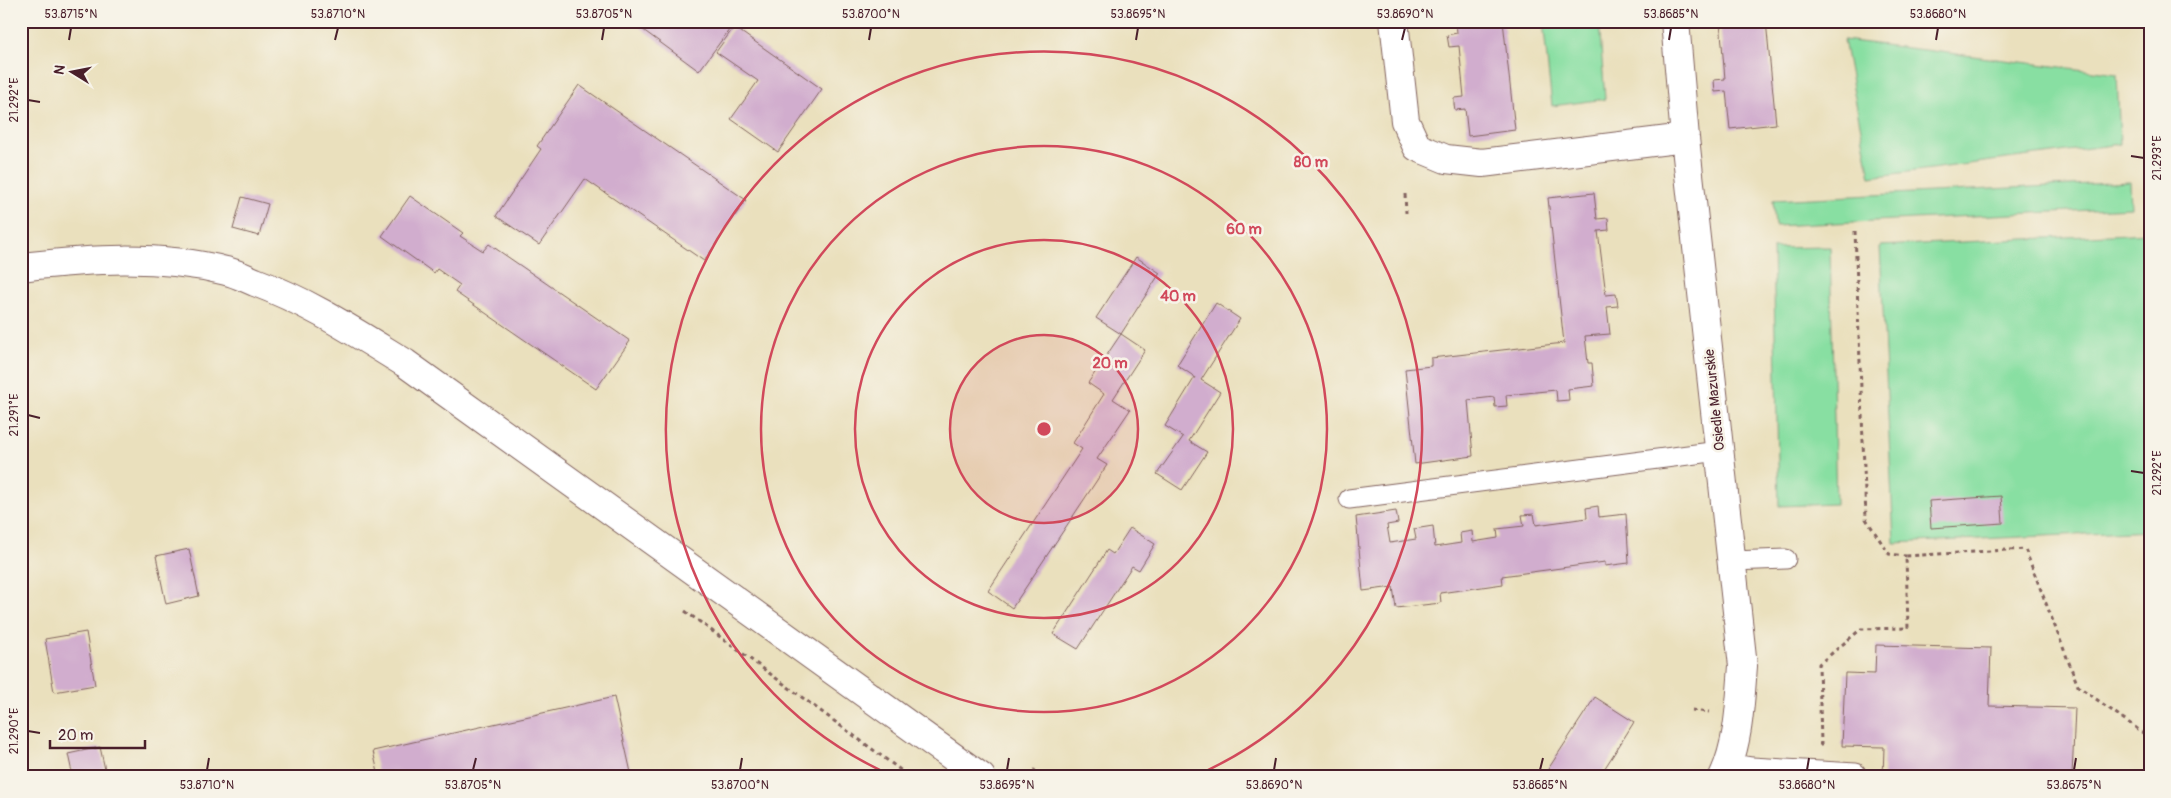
<svg xmlns="http://www.w3.org/2000/svg" width="2171" height="798" font-family="Pangolin,sans-serif">
	<style>
		.green { fill: #88dfa2; stroke: #697f66 }
		.building { fill: #d1adce }
		.lines { fill: none; stroke-linecap: round; stroke-linejoin: round }
		.service-casing { stroke: #82635e; stroke-width: 21 }
		.minor-casing { stroke: #82635e; stroke-width: 30 }
		.path { stroke: #82635e; stroke-width: 3; stroke-dasharray: 4 4; stroke-linecap: butt }
		.service { stroke: #fff; stroke-width: 19 }
		.minor { stroke: #fff; stroke-width: 28 }
		.ticks { fill: none; stroke: #4a1f2b; stroke-width: 2 }
		.ring { fill: none; stroke: #d1495b; stroke-width: 2.5 }
		.labels { text-anchor: middle; stroke-width: 5; stroke-linejoin: round; paint-order: stroke }
		.street-label { font-size: 14px; fill: #4a1f2b; stroke: #f7f3e8 }
		.centre { fill: #d1495b; stroke: #f7f3e8; stroke-width: 2.5 }
		.ring-label { font-size: 15px; text-anchor: middle; font-weight: bold; fill: #d1495b; stroke: #f7f3e8; stroke-width: 5; stroke-linejoin: round; paint-order: stroke }
		.neatline { fill: none; stroke: #4a1f2b; stroke-width: 2 }
		.ticks-label { font-size: 12px; text-anchor: middle; fill: #4a1f2b }
	</style>
	<rect width="100%" height="100%" fill="#f7f3e8"/>
	<filter id="ink" filterUnits="userSpaceOnUse"><feTurbulence type="fractalNoise" baseFrequency=".02" numOctaves="2"/><feDisplacementMap in="SourceGraphic" scale="10" xChannelSelector="R" yChannelSelector="G"/><feConvolveMatrix kernelMatrix="1 2 1 2 8 2 1 2 1" color-interpolation-filters="sRGB"/></filter>
	<filter id="wash" filterUnits="userSpaceOnUse"><feTurbulence type="fractalNoise" baseFrequency=".0096" numOctaves="4" result="noise"/><feDisplacementMap in="SourceGraphic" scale="20" xChannelSelector="R" yChannelSelector="G"/><feGaussianBlur stdDeviation="1.12" result="paint"/><feColorMatrix in="noise" values="0 0 0 0 0 0 0 0 0 0 0 0 0 0 0 0 0 1.4 0 .05"/><feComposite in="paint" operator="in"/></filter>
	<g filter="url(#wash)">
		<rect width="100%" height="100%" fill="#eae0bd"/>
		<path class="green" d="M1543,21h56l6,78 -53,7z
			M1844,40l273,34 3,70 -250,33z
			M2130,182l1,26 -356,18 -2,-26z
			M2150,233v298l-256,12 -14,-297z
			M1830,247l6,257 -57,2 -6,-258z"/>
		<g id="blocks">
			<path class="building" d="M631,21h94l7,5 -33,45z
				M1456,21h47l12,109 -47,6 -3,-27 -10,1 -1,-6v-6l10,-1 -5,-51 -10,1 -2,-12 10,-2z
				M1720,21h46l10,103 -46,5 -4,-38 -11,1 -1,-12 11,-1z
				M734,27l88,62 -44,63 -47,-33 27,-38 -42,-29z
				M579,85l167,115 -42,61 -119,-82 -46,66 -43,-29 45,-67 -4,-3z
				M1594,193l3,26 11,-1 1,12 -11,1 8,64 10,-1 2,12 -11,1 3,27 -25,2 3,27h4l2,23 -26,3 1,11 -12,1 -1,-11 -50,5 1,11 -12,1 -1,-10 -26,3 5,56 -58,8 -10,-95 26,-3v-8l133,-15 -16,-145z
				M410,196l53,37 -3,3 23,15 6,-7 141,97 -34,48 -141,-97 5,-7 -23,-16 -3,4 -52,-37z
				M242,197l26,7 -9,32 -26,-7z
				M1136,257l24,16 -39,61 -25,-16z
				M1216,303l24,16 -39,61 19,12 -31,49 18,11 -25,38 -25,-16 26,-37 -18,-11 30,-49 -18,-12z
				M1121,334l24,16 -32,49 17,11 -33,49 10,6 -95,143 -24,-17 94,-142 -9,-6 31,-49 -16,-11z
				M2001,496l2,27 -72,5 -2,-27z
				M1598,506l1,11 27,-3 3,49 -24,3v-4l-103,14 1,8 -63,9 1,10 -45,5 -3,-21 -30,4 -7,-74 40,-6 2,12 -11,2 3,18 26,-4 -2,-10 19,-3 2,21 26,-4 -1,-10 12,-2 1,11 25,-4 -1,-9 27,-3 -2,-11 12,-1 2,11 51,-7 -1,-10z
				M1130,528l25,16 -16,26 -7,-4 -54,83 -25,-15 54,-84 6,4z
				M189,549l10,47 -33,8 -10,-48z
				M86,632l9,53 -41,7 -9,-53z
				M1876,645l115,3 -2,58 86,2 -3,69h-189l1,-30 -42,-1 3,-73 30,1z
				M614,697l18,80h-253l-6,-26z
				M1595,697l39,25 -15,24 -20,31h-56z
				M100,747l6,27 21,-5 2,8h-56l-5,-23z"/>
		</g>
	</g>
	<g filter="url(#ink)">
		<use href="#blocks" fill-opacity="0" stroke="#82635e" stroke-width="1"/>
		<g class="lines">
			<defs>
				<path id="service" d="M1349,499l370,-48
					M1732,561l54,-2
					M1728,763l24,4 104,6"/>
				<path id="minor" d="M1394,21l11,100 12,26 29,12 36,4 203,-25
					M1675,21l10,117 58,528c-3,37 -4,77 -20,111
					M21,267c69,-8 137,-13 205,4 10,2 19,7 29,11 54,20 101,51 150,81l576,414"/>
			</defs>
			<use href="#service" class="service-casing"/>
			<use href="#minor" class="minor-casing"/>
			<path class="path" d="M1405,194l1,19
				M1855,231l11,288 23,35 17,2
				M685,611l225,166
				M1692,710l17,2
				M1819,744h2l-2,-80 42,-35 47,-1 -2,-72 119,-7 53,137 72,52
				M1030,777l5,-8"/>
			<use href="#service" class="service"/>
			<use href="#minor" class="minor"/>
		</g>
	</g>
	<path class="ticks" d="M69,40l2,-12M335,40l3,-12M602,40l2,-12M869,40l2,-12M1136,40l2,-12M1402,40l3,-12M1669,40l2,-12M1936,40l2,-12M28,100l12,2M2131,156l13,2M28,415l12,3M2131,471l13,2M28,731l12,2M207,770l2,-12M473,770l3,-12M740,770l2,-12M1007,770l2,-12M1274,770l2,-12M1540,770l3,-12M1807,770l2,-12M2074,770l2,-12"/>
	<circle cx="1044" cy="429" r="94" fill="#d1495b" fill-opacity=".12"/>
	<g class="ring">
		<circle cx="1044" cy="429" r="94"/>
		<circle cx="1044" cy="429" r="189"/>
		<circle cx="1044" cy="429" r="283"/>
		<path d="M893 776A378 378 0 1 1 1195 776"/>
	</g>
	<g class="labels">
		<g class="street-label">
			<text transform="translate(1714 400) rotate(-96)" y="5">Osiedle Mazurskie</text>
		</g>
	</g>
	<circle cx="1044" cy="429" r="8" class="centre"/>
	<g class="ring-label">
		<text x="1311" y="167">80 m</text>
		<text x="1244" y="234">60 m</text>
		<text x="1178" y="301">40 m</text>
		<text x="1110" y="368">20 m</text>
	</g>
	<rect width="2171" height="798" fill="none" stroke="#f7f3e8" stroke-width="55"/>
	<g transform="translate(72 72) rotate(280)" stroke="#f7f3e8" stroke-width="4" paint-order="stroke">
	<path d="M0-4L9 19L0 12L-9 19Z" fill="#4a1f2b"/>
	<text y="-8" font-size="14" font-weight="bold" text-anchor="middle" fill="#4a1f2b">N</text>
	</g>
	<path d="M50 740v8h95v-8" fill="none" stroke="#4a1f2b" stroke-width="2.5"/>
	<text x="58" y="740" font-size="15" fill="#4a1f2b" stroke="#f7f3e8" stroke-width="4" paint-order="stroke">20 m</text>
	<rect x="28" y="28" width="2116" height="742" class="neatline"/>
	<g class="ticks-label">
		<text x="71" y="18">53.8715°N</text>
		<text x="338" y="18">53.8710°N</text>
		<text x="604" y="18">53.8705°N</text>
		<text x="871" y="18">53.8700°N</text>
		<text x="1138" y="18">53.8695°N</text>
		<text x="1405" y="18">53.8690°N</text>
		<text x="1671" y="18">53.8685°N</text>
		<text x="1938" y="18">53.8680°N</text>
		<text transform="translate(14 100) rotate(-90)" y="4">21.292°E</text>
		<text transform="translate(2157 158) rotate(-90)" y="4">21.293°E</text>
		<text transform="translate(14 415) rotate(-90)" y="4">21.291°E</text>
		<text transform="translate(2157 473) rotate(-90)" y="4">21.292°E</text>
		<text transform="translate(14 731) rotate(-90)" y="4">21.290°E</text>
		<text x="207" y="789">53.8710°N</text>
		<text x="473" y="789">53.8705°N</text>
		<text x="740" y="789">53.8700°N</text>
		<text x="1007" y="789">53.8695°N</text>
		<text x="1274" y="789">53.8690°N</text>
		<text x="1540" y="789">53.8685°N</text>
		<text x="1807" y="789">53.8680°N</text>
		<text x="2074" y="789">53.8675°N</text>
	</g>
</svg>
